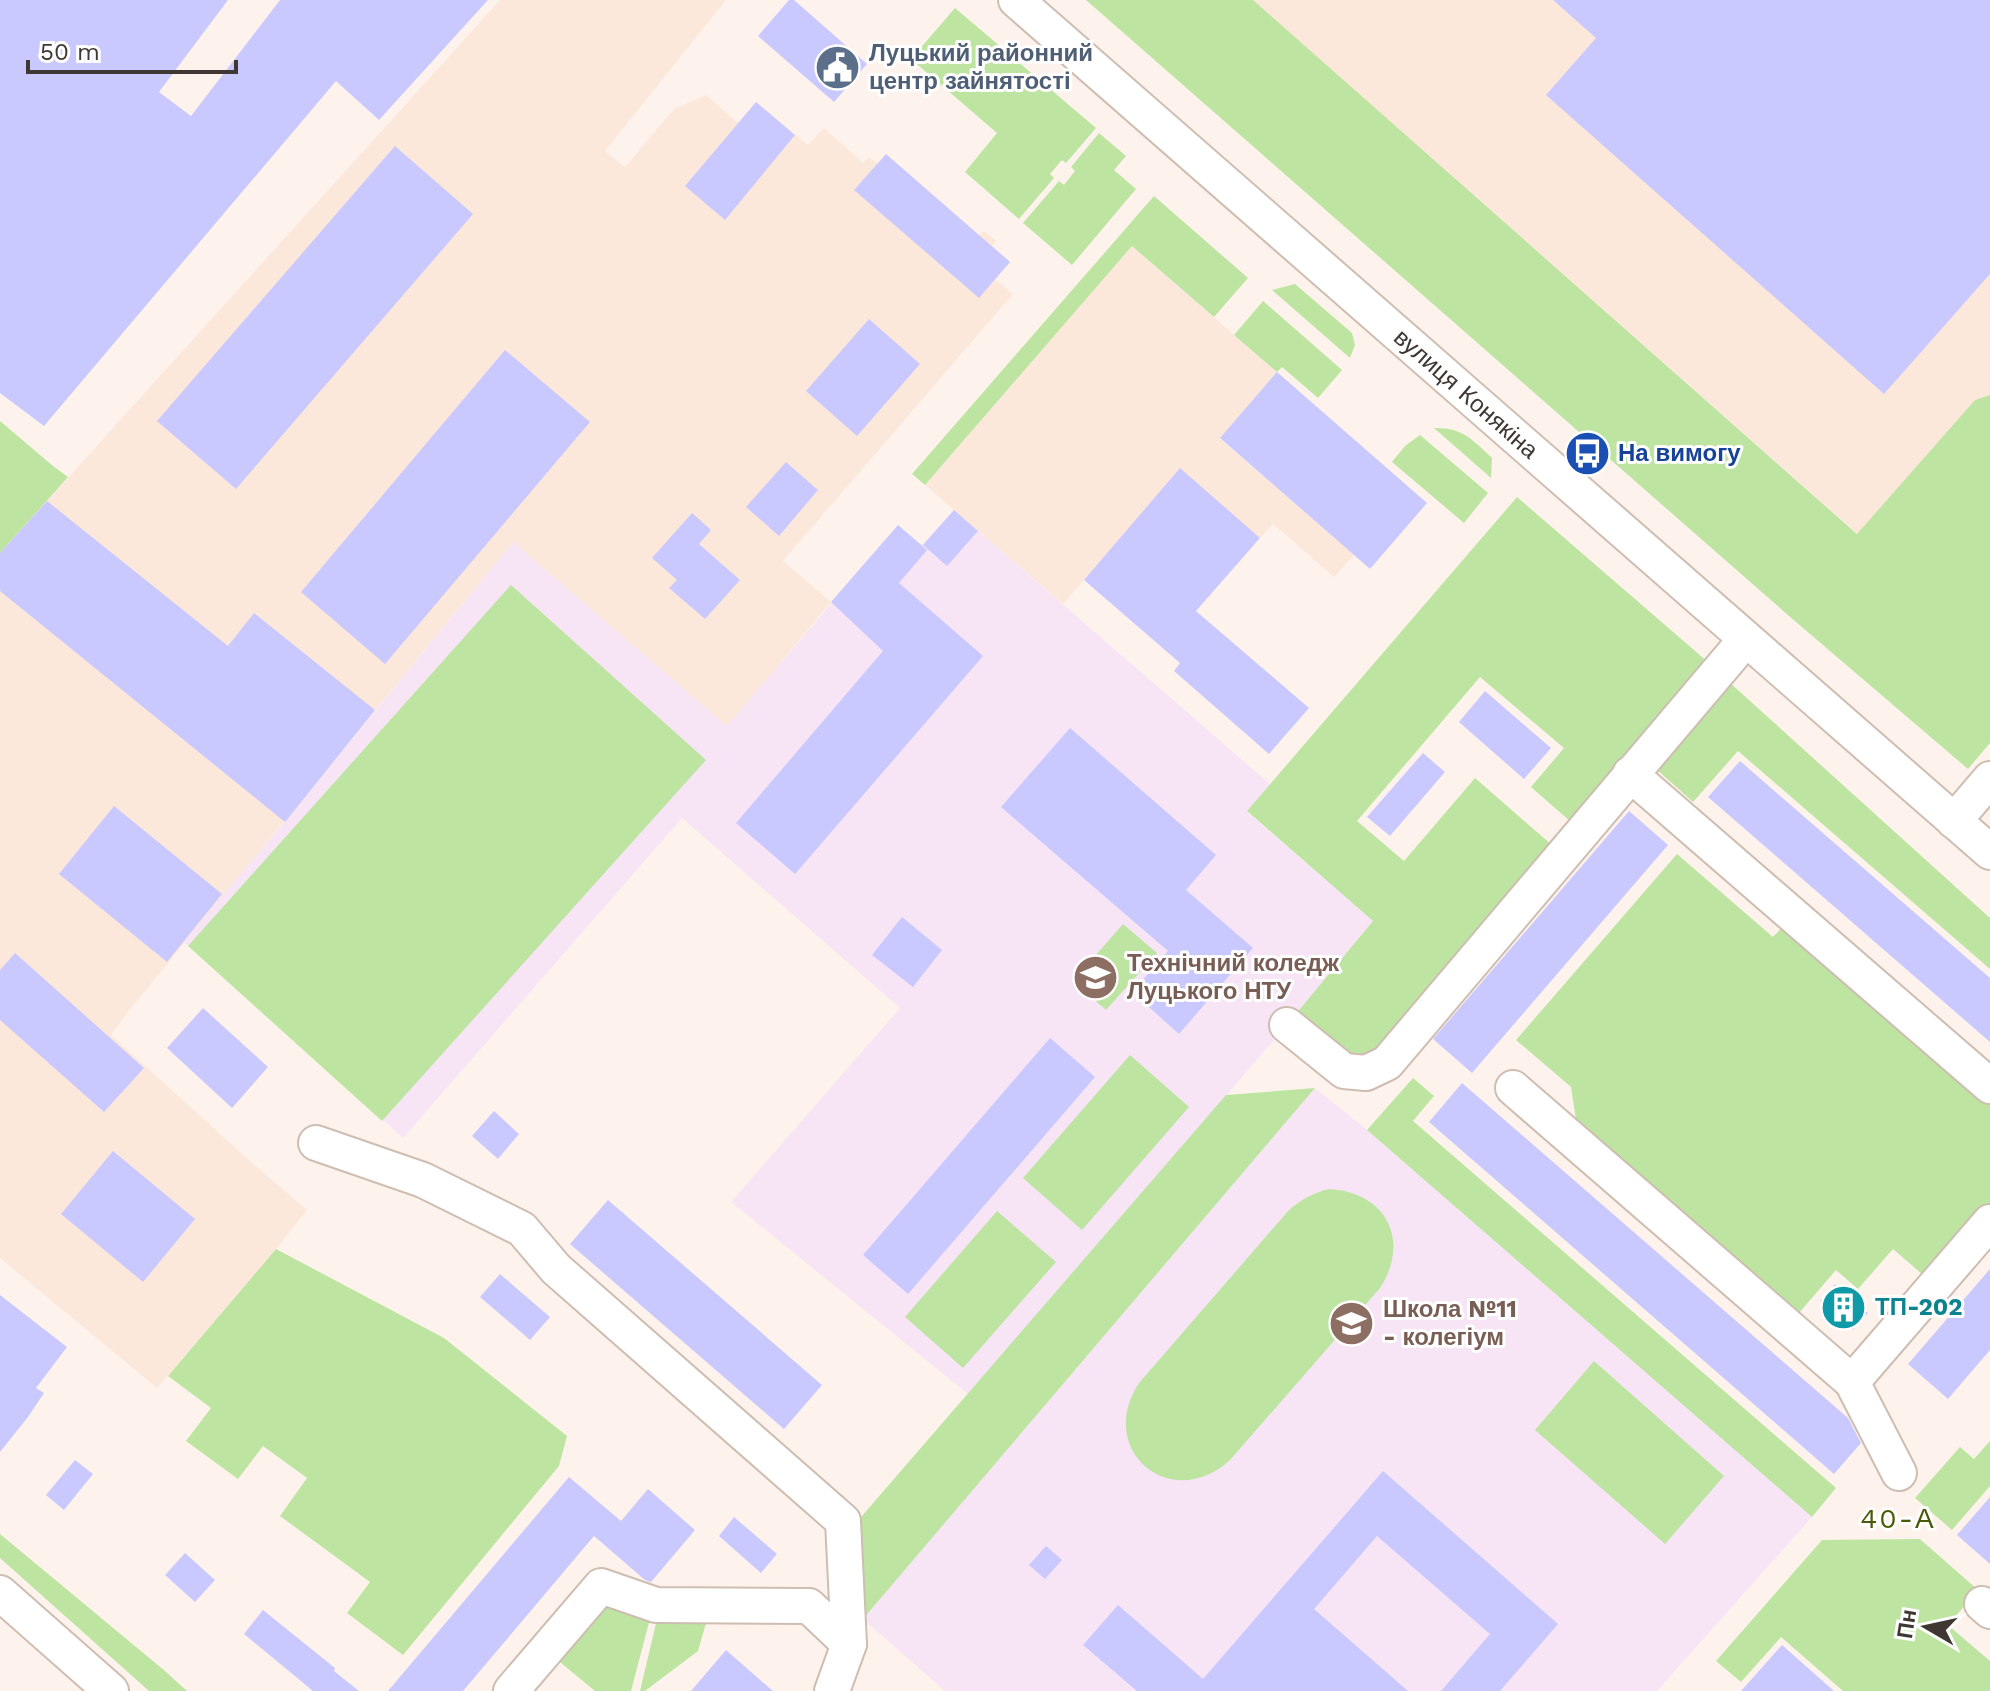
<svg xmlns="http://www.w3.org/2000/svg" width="1990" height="1691" font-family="'Work Sans',sans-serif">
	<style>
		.built { fill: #fce8da }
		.education { fill: #f7e5f6 }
		.green { fill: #bee4a2 }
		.building { fill: #c9c9ff }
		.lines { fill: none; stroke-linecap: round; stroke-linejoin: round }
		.minor-casing { stroke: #cebdb1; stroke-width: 38 }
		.minor { stroke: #fff; stroke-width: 34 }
		.labels { text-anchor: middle; stroke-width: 6; stroke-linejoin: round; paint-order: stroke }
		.service-label { font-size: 24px; font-weight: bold; fill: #4e5e75; stroke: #fff; text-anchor: start }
		.street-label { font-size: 24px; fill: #3e3732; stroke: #fff }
		.transit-label { font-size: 24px; font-weight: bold; fill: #164399; stroke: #fff; text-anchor: start }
		.education-label { font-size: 24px; font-weight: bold; fill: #785e54; stroke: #fff; text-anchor: start }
		.culture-label { font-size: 24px; font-weight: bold; fill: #0d838f; stroke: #fff; text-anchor: start }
		.quarter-label { font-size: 28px; letter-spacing: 2px; fill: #4c5a08; stroke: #fff }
	</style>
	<rect width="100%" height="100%" fill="#fef3ec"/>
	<path class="built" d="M500,0h226l-121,151 20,16 49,-58 32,-14 32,28 18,-21 52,43 16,-17 39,35 6,-6 9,7 8,-10 93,81 5,-4 12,10 -4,5 18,16 -15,17 18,15 -230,267 48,41 -104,125 -214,-185 -386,471 -16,22 139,126 57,49 -31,39 -119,139 -157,-130v-705z
		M1253,0h737v395l-15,5 -117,134z
		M1132,246l145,126 -57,67 134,116 -20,22 -61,-53 -13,14 -80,-69 -117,135 -138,-119z"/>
	<path class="education" d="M954,510l316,274 -23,28 127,109 -87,104 -319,369 -237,-192 169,-194 -218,-190 -279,320 -219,-196 101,-121 228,-279 214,184 171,-201 24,20z
		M1315,1088l52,42 445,387 -155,174h-712l-82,-72z"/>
	<path class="green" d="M1086,0h167l604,534 118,-134 15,-5v348l-22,26 -179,-153z
		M955,8l141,120 -30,35 -4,-3 -12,14 4,4 -35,41 -54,-47 32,-39 -86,-74z
		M1099,133l27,23 -12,14 22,19 -64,76 -49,-42 36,-42 5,4 11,-14 -4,-4z
		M1154,196l94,82 -34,39 -82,-71 -207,239 -13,-11z
		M1295,284l57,49 3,12 -5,13 -78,-68z
		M1263,301l79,69 -24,28 -36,-31 -5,5 -43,-37z
		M0,421l53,45 15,11 -68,76z
		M1434,428c28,-1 39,12 58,30l-1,20z
		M1420,435l68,58 -24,30 -72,-61 13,-16z
		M1517,497l192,166 -138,159 -40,-35 33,-39 -84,-71 -123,144 47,40 71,-83 77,67 -181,210 -14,4 -62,-44 78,-94 -126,-110z
		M511,585l195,175 -324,361 -194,-175z
		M1729,682l261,236v51l-252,-218 -45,51 -38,-34z
		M1677,854l96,83 14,-15 203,176v113l-60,70 -37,-32 -35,40 -22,-19 -43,50 -215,-187 -7,-46 -55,-47z
		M1123,924l34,29 -51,57 -33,-29z
		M1130,1055l59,52 -107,123 -59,-52z
		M1413,1078l21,18 -21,25 423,367 -24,29 -445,-387z
		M1315,1088l-452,531 -8,-95 371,-429z
		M1329,1189c57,3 82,51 51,99l-150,172c-59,54 -135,-10 -91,-77l150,-173c13,-11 24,-17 40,-21z
		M997,1211l59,51 -93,106 -58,-51z
		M276,1249l168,89 123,98 -8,30 -156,189 -56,-42 23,-31 -90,-66 27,-38 -44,-32 -25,33 -52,-38 25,-33 -43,-32z
		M1594,1361l130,115 -59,68 -130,-114z
		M1990,1441v45l-38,44 -37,-32 45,-51 14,12z
		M0,1534l165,137 22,20h-38l-149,-133z
		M1920,1539l58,51 -30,35 42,36v30h-147l-62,-54 -40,45 -25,-21 106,-121z
		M601,1603l50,12 -20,76h-36l-40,-33z
		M709,1613l-11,38 -53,40h-5l18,-76z"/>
	<path class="building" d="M0,0h228l-69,92 32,24 89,-116h208l-109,120 -43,-39 -292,345 -44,-33z
		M789,0h5l73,64 -33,38 -76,-66z
		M1553,0h437v274l-106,120 -338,-299 50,-57z
		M756,102l39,33 -70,85 -40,-34z
		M395,146l78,68 -237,275 -79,-68z
		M886,154l124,108 -31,36 -125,-108z
		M869,319l51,45 -63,72 -51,-45z
		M505,350l85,72 -205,242 -84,-72z
		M1277,372l150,131 -57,66 -150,-131z
		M786,462l32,28 -39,46 -33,-29z
		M1180,468l80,70 -64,73 113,97 -40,46 -95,-83 6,-8 -96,-83z
		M47,501l181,145 26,-33 121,97 -90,112 -285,-231v-38z
		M954,510l24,21 -31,35 -24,-21z
		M692,513l19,17 -12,14 41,36 -35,39 -36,-31 8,-8 -25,-22z
		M898,525l29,25 -28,33 84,73 -188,218 -59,-51 147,-172 -52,-49z
		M1485,691l66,57 -27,31 -65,-57z
		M1070,728l146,127 -30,35 67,58 -74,86 -47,-42 36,-41 -167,-144z
		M1423,753l22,19 -55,64 -23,-19z
		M1740,761l250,217v64l-282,-245z
		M114,806l108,88 -55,68 -108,-88z
		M1629,811l39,34 -196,228 -39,-34z
		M902,917l40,33 -29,37 -41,-32z
		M15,953l129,115 -40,44 -104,-92v-50z
		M203,1008l65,59 -36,41 -65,-60z
		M1050,1038l45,39 -187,217 -45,-39z
		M1462,1083l386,335 13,25 -27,31 -405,-352z
		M494,1111l25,23 -21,25 -26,-23z
		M113,1151l82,68 -52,63 -82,-68z
		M608,1200l214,185 -38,44 -214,-185z
		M1990,1269v81l-42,49 -40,-35z
		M500,1274l50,43 -20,23 -50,-43z
		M1835,1284l33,29 -15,17 -33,-29z
		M0,1295l67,52 -31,41 8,5 -16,24 -28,35z
		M75,1460l18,14 -29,36 -18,-15z
		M1383,1471l175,153 -58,67h-59l49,-57 -113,-98 -63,73 94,82h-271l-54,-46 35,-40 85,74z
		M569,1477l52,44 27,-32 47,41 -44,52 -6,-2 -51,-44 -131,155h-75z
		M1990,1497v67l-33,-29z
		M734,1517l43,37 -16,19 -42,-37z
		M1046,1546l16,14 -17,19 -16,-14z
		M185,1553l30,27 -20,22 -30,-27z
		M263,1610l72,58 -1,3 25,20h-46l-69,-57z
		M1782,1645l52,46h-93z
		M726,1650l47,41h-82z"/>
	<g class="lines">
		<defs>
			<g id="minor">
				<path id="s1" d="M1016,0l974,852"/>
				<path d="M1630,774l360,312"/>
				<path d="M1954,821l36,-42"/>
				<path d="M1287,1025l57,46 22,2 21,-10 359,-424"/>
				<path d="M1513,1088l339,294 138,-160"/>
				<path d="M316,1143l107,37 99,49 34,40 287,252 6,123 -17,47"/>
				<path d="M1852,1382l47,91"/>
				<path d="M0,1593l111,98"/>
				<path d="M1982,1604l8,7"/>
				<path d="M511,1691l90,-105 55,19 153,1 40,38"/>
			</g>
		</defs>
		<use href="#minor" class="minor-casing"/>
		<use href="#minor" class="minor"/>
	</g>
	<defs>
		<symbol id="civic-disc" viewBox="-11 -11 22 22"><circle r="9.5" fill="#5c6f8a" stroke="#fff"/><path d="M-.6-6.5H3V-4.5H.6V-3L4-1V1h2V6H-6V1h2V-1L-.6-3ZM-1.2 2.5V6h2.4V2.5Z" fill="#fff"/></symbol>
		<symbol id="bus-disc" viewBox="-11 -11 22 22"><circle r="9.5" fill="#1a4fb4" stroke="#fff"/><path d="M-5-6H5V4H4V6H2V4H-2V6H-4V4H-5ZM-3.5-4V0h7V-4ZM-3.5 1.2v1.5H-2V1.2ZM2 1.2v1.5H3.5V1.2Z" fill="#fff"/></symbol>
		<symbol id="university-disc" viewBox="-11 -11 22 22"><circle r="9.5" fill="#8d6e63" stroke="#fff"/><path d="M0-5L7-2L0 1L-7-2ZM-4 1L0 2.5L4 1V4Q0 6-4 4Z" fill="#fff"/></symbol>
		<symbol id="building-disc" viewBox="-11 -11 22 22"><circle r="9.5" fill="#0f9aa8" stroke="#fff"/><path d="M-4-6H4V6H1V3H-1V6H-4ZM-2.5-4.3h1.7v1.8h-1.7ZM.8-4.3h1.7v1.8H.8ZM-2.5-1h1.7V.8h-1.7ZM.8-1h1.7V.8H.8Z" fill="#fff"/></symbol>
		<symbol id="school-disc" viewBox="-11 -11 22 22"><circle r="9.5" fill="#8d6e63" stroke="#fff"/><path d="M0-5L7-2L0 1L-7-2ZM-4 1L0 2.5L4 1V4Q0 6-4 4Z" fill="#fff"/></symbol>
	</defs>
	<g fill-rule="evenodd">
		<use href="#civic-disc" x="812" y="42" width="51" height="51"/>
		<use href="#bus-disc" x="1562" y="428" width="51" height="51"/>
		<use href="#university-disc" x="1070" y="952" width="51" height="51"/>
		<use href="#building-disc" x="1818" y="1282" width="51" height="51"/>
		<use href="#school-disc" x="1326" y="1298" width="51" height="51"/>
	</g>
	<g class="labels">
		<g class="service-label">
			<text x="869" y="61">Луцький районний<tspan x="869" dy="28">центр зайнятості</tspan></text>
		</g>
		<g class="street-label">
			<text dy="8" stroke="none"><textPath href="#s1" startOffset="598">вулиця Конякіна</textPath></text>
		</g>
		<g class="transit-label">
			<text x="1618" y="461">На вимогу</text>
		</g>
		<g class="education-label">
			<text x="1127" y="971">Технічний коледж<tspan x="1127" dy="28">Луцького НТУ</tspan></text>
			<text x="1383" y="1317">Школа №11<tspan x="1383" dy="28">- колегіум</tspan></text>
		</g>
		<g class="culture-label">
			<text x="1875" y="1315">ТП-202</text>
		</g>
		<g class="quarter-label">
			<text x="1898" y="1528">40-А</text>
		</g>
	</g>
	<g transform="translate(1926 1627) rotate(279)" stroke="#ffffff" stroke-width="6" paint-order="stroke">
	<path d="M0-6L14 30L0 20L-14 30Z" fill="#3e3732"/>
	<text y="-12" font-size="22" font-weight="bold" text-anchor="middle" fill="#3e3732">Пн</text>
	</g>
	<path d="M28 60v12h208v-12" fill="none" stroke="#3e3732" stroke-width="4"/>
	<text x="40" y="60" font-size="24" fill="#3e3732" stroke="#ffffff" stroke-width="6" paint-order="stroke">50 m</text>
</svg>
